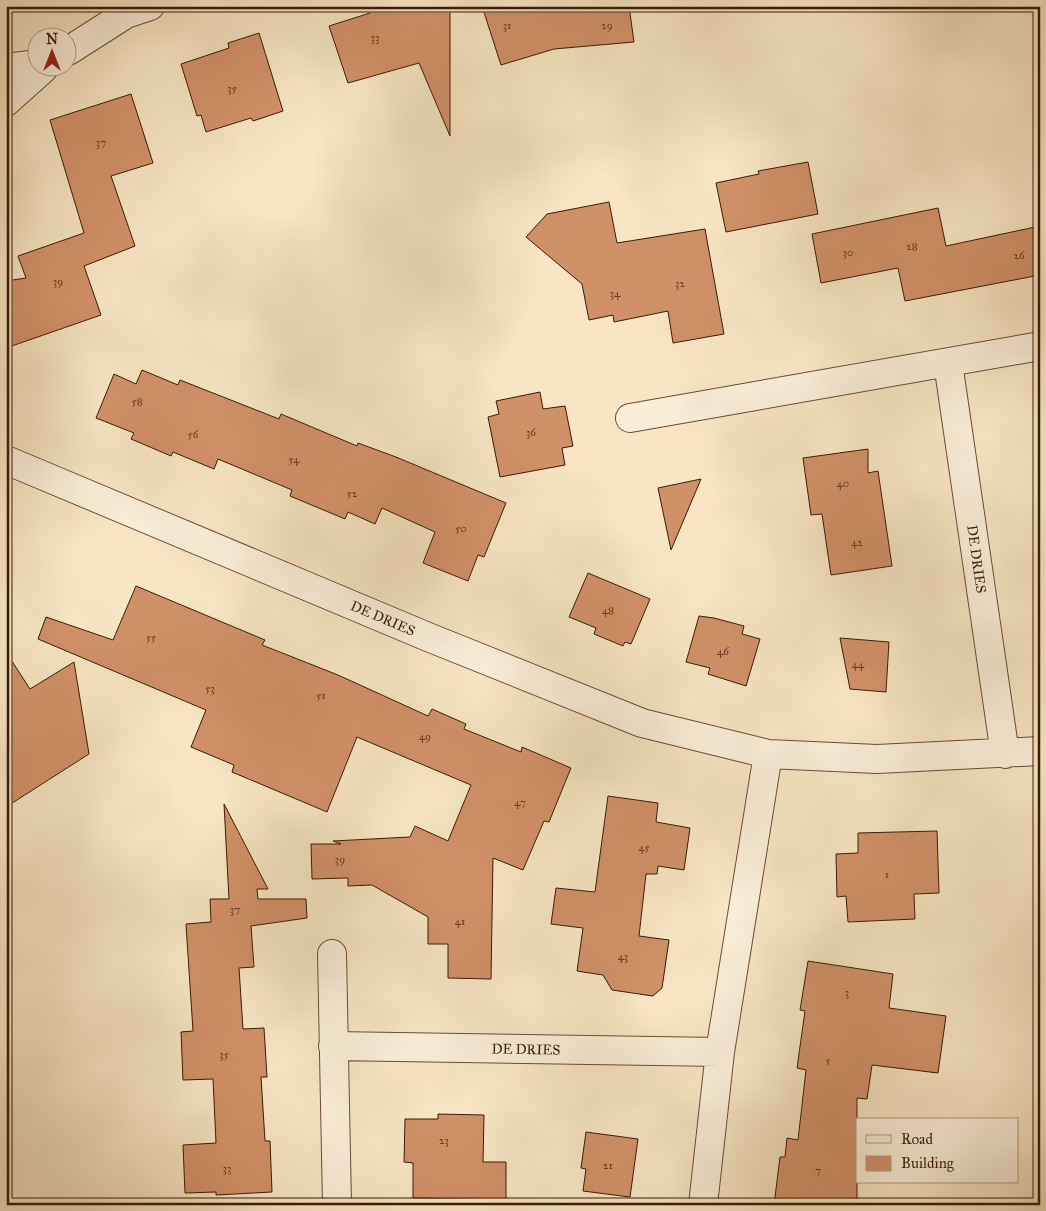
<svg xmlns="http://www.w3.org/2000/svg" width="1046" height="1211" font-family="'IM FELL Great Primer',serif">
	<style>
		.building { fill: #d19168; stroke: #3a1a06 }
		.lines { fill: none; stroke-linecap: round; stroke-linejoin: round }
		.minor-casing { stroke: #694d35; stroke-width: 30 }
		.minor { stroke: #faeed8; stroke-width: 28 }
		.labels { text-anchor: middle; stroke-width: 4.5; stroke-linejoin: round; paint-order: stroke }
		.number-label { font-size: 11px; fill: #60381e }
		.street-label { font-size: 14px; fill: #3a1a06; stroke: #faeed8 }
	</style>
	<rect width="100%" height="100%" fill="#f7e5c3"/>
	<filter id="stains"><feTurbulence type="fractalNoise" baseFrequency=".004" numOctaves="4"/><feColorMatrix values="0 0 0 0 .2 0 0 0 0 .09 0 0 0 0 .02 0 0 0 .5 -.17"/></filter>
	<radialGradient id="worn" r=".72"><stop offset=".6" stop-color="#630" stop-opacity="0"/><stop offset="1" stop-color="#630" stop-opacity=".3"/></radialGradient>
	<path class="building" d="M385,6h65v130l-31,-73 -71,20 -19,-57 41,-13v-2z
		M482,6h147l5,36 -80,7 -53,16z
		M259,33l24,78 -30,10 -2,-3 -45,14 -5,-17 -4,1 -16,-52 48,-16 -1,-5z
		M131,94l22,69 -42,13 24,70 -51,20 17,49 -95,33v-67l20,-3 -8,-22 66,-23 -34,-113z
		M808,162l10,52 -92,18 -10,-49 43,-9 -1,-3z
		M609,202l8,41 88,-14 19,105 -51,9 -5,-32 -54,11 -1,-7 -24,5 -7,-36 -56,-47 21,-23z
		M938,208l8,38 94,-20v49l-135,26 -7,-33 -77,15 -9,-49z
		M142,370l36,15 2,-5 99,39 2,-5 76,32 1,-3 38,14 110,46 -22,54 -6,-2 -10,26 -45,-18 12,-31 -53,-24 -7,16 -27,-12 -3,7 -55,-23 2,-6 -74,-31 -4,10 -41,-17 -2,4 -40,-17 3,-6 -38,-15 18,-44 22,10z
		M540,392l3,17 22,-3 8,40 -11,2 3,17 -65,12 -12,-60 11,-3 -3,-13z
		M868,449v24l10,-2 14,95 -61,9 -9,-61 -11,1 -8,-57z
		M701,479l-30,71 -13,-62z
		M588,573l62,26 -19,45 -6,-2 -2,4 -29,-12 2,-6 -27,-11z
		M136,586l129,54 -3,5 76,30 90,41 4,-7 34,15 -2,5 57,23 1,-5 49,21 -22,54 -5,-1 -21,49 -30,-12 -2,121 -43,-1v-34h-20v-27l-56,-32 -24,1v-8l-36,1 -1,-35h30l-8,-3 77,-4 5,-11 33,15 23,-56 -114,-48 -30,75 -95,-40 2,-7 -43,-18 15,-37 -168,-71 8,-22 67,23z
		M699,616l15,2 30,8 -2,8 18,5 -14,47 -38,-12 2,-6 -24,-6z
		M840,638l49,4 -3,50 -36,-3z
		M6,652l24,37 44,-27 15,92 -83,53z
		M608,796l50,7 -2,19 34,6 -6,42 -26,-4 -1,8h-11l-7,62 30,4 -7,48 -9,8 -41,-6 -9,-15 -26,-4 6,-43 -32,-4 5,-36 39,4z
		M224,804l44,85h-11l1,10h48l1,19 -56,8 3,41 -15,1 4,61 21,-1 3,49h-6l4,64h5l2,51 -56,3v-3l-31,1 -2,-48 33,-2 -3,-64 -30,1 -2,-48 12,-1 -7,-107 25,-2 -1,-23h19z
		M937,831l2,62 -25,1 1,25 -67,3 -2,-26 -9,1 -1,-43 22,-1v-20z
		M808,961l85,13 -4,34 57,8 -8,57 -66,-8 -5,34 -10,-1v107h-83l6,-48h5l2,-19 11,2 8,-70 -9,-2 8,-57 -5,-1z
		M438,1114l46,1 -1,47h23v38l-93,-2v-35l-9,-1 1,-43h33z
		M586,1132l52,7 -8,58 -47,-6 3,-22 -5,-1z"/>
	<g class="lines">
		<defs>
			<path id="minor" d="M68,51l58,-37 24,-8
				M6,68l32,-4
				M6,102l38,-34
				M948,363l57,391
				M630,418l410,-72
				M6,460l422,177 214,86 126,31 109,5 163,-8
				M332,954l5,251
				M333,1046l387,6
				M703,1205l17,-153 48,-298"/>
		</defs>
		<use href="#minor" class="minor-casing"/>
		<use href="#minor" class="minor"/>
	</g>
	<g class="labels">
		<g class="number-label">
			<text x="507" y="29">31</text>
			<text x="607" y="29">29</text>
			<text x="375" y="41">33</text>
			<text x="232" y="92">35</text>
			<text x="101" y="146">37</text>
			<text x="912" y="250">28</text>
			<text x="848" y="256">30</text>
			<text x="1019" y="259">26</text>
			<text x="58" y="285">39</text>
			<text x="680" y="287">32</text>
			<text x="615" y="297">34</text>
			<text x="137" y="405">58</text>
			<text x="531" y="436">36</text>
			<text x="193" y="438">56</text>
			<text x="294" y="463">54</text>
			<text x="843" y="487">40</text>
			<text x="352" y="497">52</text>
			<text x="461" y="532">50</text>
			<text x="857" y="546">42</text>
			<text x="608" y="614">48</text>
			<text x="151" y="641">55</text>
			<text x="723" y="655">46</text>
			<text x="858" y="668">44</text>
			<text x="210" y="692">53</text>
			<text x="321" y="699">51</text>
			<text x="425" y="740">49</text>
			<text x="520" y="806">47</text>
			<text x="644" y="851">45</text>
			<text x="340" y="863">39</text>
			<text x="887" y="878">1</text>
			<text x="235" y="913">37</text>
			<text x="460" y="925">41</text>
			<text x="623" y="960">43</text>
			<text x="847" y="996">3</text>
			<text x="224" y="1058">35</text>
			<text x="828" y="1064">5</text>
			<text x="444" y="1144">23</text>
			<text x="608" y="1169">21</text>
			<text x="227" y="1172">33</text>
			<text x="818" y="1174">7</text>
		</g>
		<g class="street-label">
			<text transform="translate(977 559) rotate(82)" y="5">DE DRIES</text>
			<text transform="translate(383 618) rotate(23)" y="5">DE DRIES</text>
			<text transform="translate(526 1049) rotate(1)" y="5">DE DRIES</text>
		</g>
	</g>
	<rect width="1046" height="1211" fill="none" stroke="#f7e5c3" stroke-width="25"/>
	<rect x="8" y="8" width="1031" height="1196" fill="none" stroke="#3a1a06" stroke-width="2.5"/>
	<rect x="12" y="12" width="1021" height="1186" fill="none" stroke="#3a1a06"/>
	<rect x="856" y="1118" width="162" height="65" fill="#faeed8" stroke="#ad9984"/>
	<rect x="866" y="1135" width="25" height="8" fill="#faeed8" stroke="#ad9984"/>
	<text x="901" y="1144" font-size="15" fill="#3a1a06">Road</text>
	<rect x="866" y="1156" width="25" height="15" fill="#d19168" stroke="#ad9984"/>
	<text x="901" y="1168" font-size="15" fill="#3a1a06">Building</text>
	<g transform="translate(52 52)"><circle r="24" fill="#faeed8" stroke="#ad9984"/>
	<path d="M0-4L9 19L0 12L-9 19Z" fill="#8f2418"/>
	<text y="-8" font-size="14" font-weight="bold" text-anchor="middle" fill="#3a1a06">N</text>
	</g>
	<rect width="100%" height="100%" filter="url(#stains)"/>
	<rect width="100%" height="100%" fill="url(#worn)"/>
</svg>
